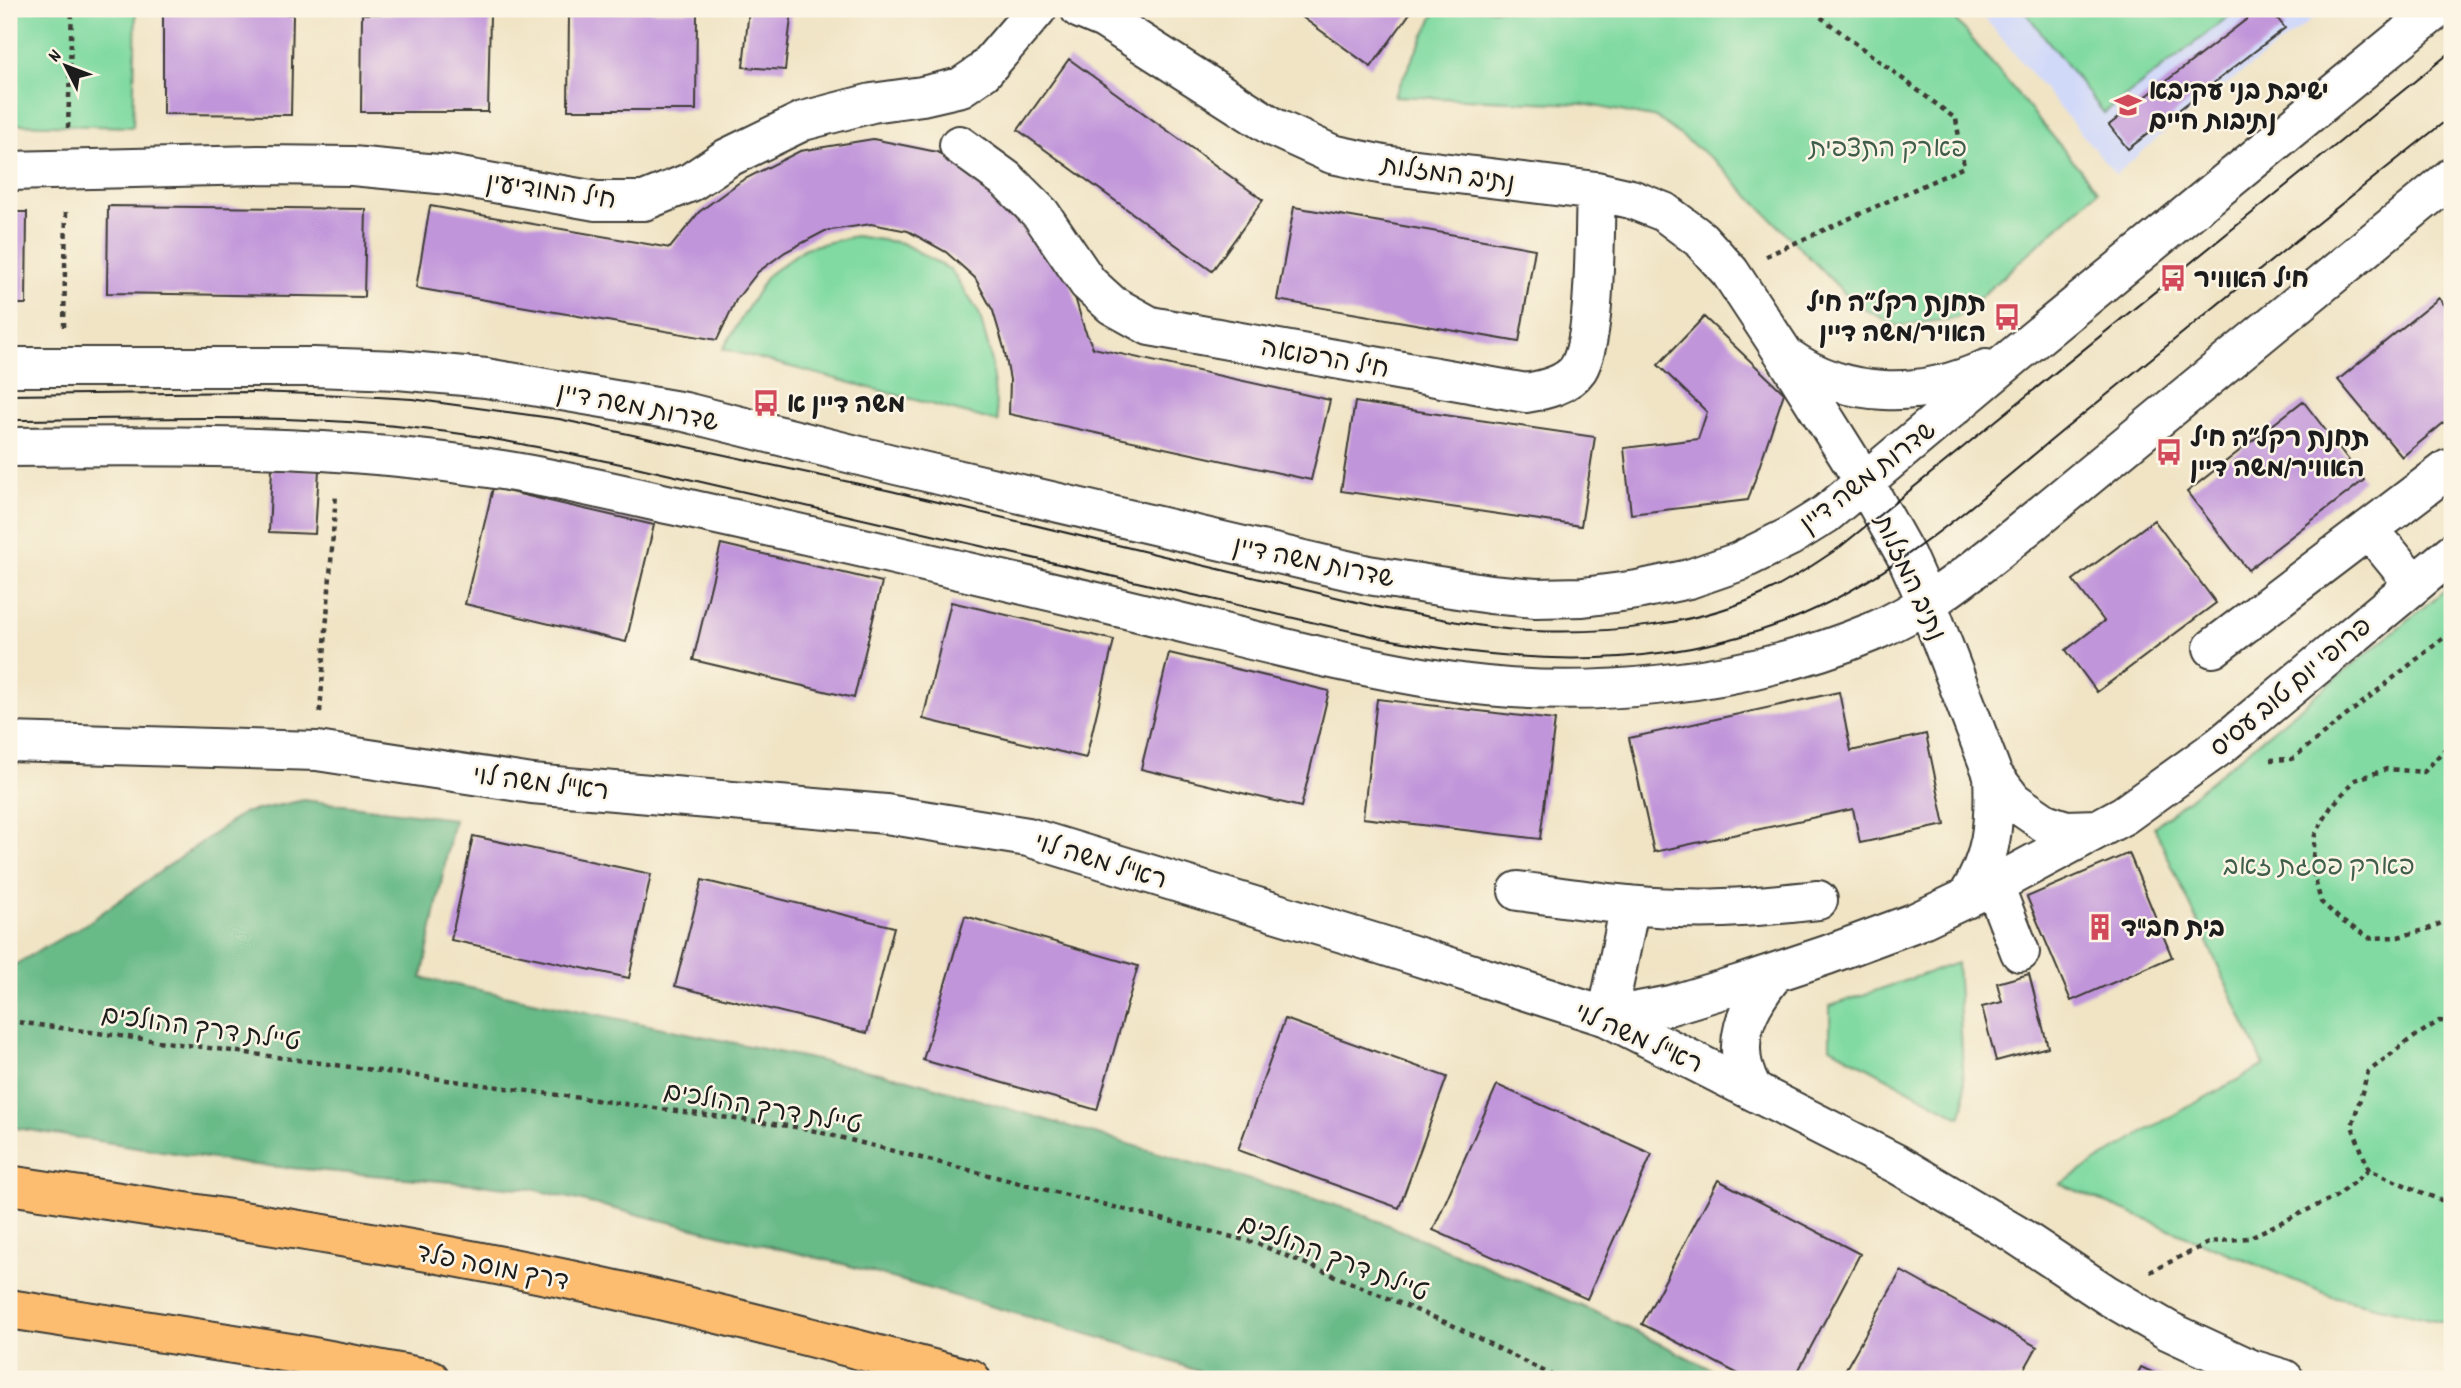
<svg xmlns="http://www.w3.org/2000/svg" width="2461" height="1388" font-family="Dekko,'Playpen Sans Hebrew',sans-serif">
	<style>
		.built { fill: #d1d9f9 }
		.green { fill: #80daa1; stroke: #4e7b5e; stroke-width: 2 }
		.forest { fill: #68ba87; stroke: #426b52; stroke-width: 2 }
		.building { fill: #c195da }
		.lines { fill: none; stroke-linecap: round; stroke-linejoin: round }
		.minor-casing { stroke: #3c3a35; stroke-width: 42 }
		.highway-casing { stroke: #3c3a35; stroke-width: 42 }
		.path { stroke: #3c3a35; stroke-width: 4.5; stroke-dasharray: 5 5; stroke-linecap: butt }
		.minor { stroke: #fff; stroke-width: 38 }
		.highway { stroke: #fcbd6f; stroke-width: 38 }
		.tram { stroke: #1c1c1c; stroke-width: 2 }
		.labels { text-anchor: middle; stroke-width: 5; stroke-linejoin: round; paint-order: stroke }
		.poi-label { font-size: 26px; font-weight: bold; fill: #1c1c1c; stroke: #fcf5e5; text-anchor: start }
		.park-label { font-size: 26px; fill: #3f5e4b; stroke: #fcf5e5 }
		.street-label { font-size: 26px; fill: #1c1c1c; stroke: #fcf5e5 }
	</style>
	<rect width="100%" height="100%" fill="#fcf5e5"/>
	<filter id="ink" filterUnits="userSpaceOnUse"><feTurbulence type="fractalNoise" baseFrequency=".0143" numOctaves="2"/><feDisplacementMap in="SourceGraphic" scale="14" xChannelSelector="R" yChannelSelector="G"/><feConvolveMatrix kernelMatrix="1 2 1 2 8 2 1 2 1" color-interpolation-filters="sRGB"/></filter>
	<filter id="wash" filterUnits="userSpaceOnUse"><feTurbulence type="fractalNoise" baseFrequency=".00686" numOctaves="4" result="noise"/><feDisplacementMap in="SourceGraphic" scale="28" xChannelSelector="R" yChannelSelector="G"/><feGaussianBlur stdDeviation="1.57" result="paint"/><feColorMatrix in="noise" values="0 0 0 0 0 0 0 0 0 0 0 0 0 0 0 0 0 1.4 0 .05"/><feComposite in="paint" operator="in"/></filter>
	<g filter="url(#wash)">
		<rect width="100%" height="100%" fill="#f0e4c5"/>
		<path class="built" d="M1977,9h349l-157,119 -53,47z"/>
		<path class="green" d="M9,9h127l-3,118 -124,-3z
			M1437,9h510l151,182 -141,127 -59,8 -42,-21 -141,-144 -58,-43 -74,-14 -189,-8z
			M2023,9h215l-134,104z
			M855,236l47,7 49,27 28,43 11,40 8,69 -275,-73 44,-73 38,-28z
			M2452,584v740l-120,-28 -272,-112 94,-58 110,-61 -110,-238z
			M1957,963l8,139 -5,15 -130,-70v-41z"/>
		<path class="forest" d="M304,800l150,19 -32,159 486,101 444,131 248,104 131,65h-512l-93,-34 -283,-81 -311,-75 -287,-25 -236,-37v-159l80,-46 154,-109z"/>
		<g id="blocks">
			<path class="building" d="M749,9h43l-7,61 -42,-3z
				M1291,9h122l-42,58z
				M2260,9h10l15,19 -157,121 -19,-24z
				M569,11h128l-1,99h-128z
				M163,13l130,1 -2,101 -128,-1z
				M362,14h128l-2,98h-127z
				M1069,59l194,141 -51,71 -194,-141z
				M873,139l64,13 58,32 75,96 14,48 9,20 237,52 -19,80 -302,-66 1,-34 -6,-32 -11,-37 -18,-33 -29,-26 -38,-21 -37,-7 -46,7 -40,21 -27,20 -22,28 -19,40 -301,-52 14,-82 240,42 29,-36 42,-31 59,-30z
				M108,206l258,3 -2,88 -257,-4z
				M1294,207l241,42 -16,93 -242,-42z
				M9,212h18l-1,92h-17z
				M2439,298l13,16v102l-50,41 -64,-77z
				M1704,317l80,76 -36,107 -117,14 -7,-66 74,-9 9,-27 -49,-47z
				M2303,401l61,79 -116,90 -61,-78z
				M1355,402l240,35 -14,89 -240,-35z
				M272,468l47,2 -4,64 -46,-2z
				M493,488l161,37 -28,117 -161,-38z
				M2154,520l62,83 -119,89 -31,-42 38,-29 -31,-41z
				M721,544l161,38 -28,116 -161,-38z
				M951,602l163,38 -28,118 -163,-39z
				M1169,653l160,38 -28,116 -160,-38z
				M1839,692l12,59 75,-17 19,91 -85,18 -7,-34 -199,43 -25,-114z
				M1377,699l178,21 -15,119 -177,-21z
				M473,836l178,38 -22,104 -178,-38z
				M2129,853l43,104 -101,44 -44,-104z
				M702,880l192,47 -27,106 -192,-47z
				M965,916l173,50 -41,144 -174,-50z
				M2029,974l19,73 -52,14 -14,-54 20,-5 -5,-19z
				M1285,1019l162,58 -48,131 -161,-58z
				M1497,1085l155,69 -65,145 -154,-69z
				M1718,1180l142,74 -66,125h-46l-106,-55z
				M1901,1271l136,76 -18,32h-179z
				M2141,1367l26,12h-32z"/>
		</g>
	</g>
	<g filter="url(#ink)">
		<use href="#blocks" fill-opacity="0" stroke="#3c3a35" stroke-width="2"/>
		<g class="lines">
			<defs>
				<path id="minor" d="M1080,9l24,10 169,108 59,27 52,11 212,26 35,8 33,13 36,27 30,33 54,82 81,129 41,73 21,47 66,172 20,26 32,22 21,7 31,-1
					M959,145l48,35 34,34 47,69 24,22 38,21 376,67c18,-3 41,-8 52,-24 19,-30 16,-138 18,-178
					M9,171l249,-6 94,1 97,9 147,26h48l47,-19 36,-24 76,-37 69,-18 50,-7 39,-9 22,-15 54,-63
					M1787,357c59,42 134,42 199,12
					M9,367h304l85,3 88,8 199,34 211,53 472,110 122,19 46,4 47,-1 54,-7 52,-11 49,-17 51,-25 37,-23 187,-157 424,-348
					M9,447c166,-2 329,-3 493,23 64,10 128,26 192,40 137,30 274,62 411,94 114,27 227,59 342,77 136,21 298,4 425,-49 48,-20 89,-52 129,-84l451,-371
					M2369,529l45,55
					M2213,648l235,-179
					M9,742l308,9 215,33 354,30 142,23 354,108 225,72 290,147 118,70 92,61 62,36 82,38 33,10
					M1994,885l26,67
					M1518,891c54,7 107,16 161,17 47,2 93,-3 139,-8
					M1966,899c27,-41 29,-76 27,-124
					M1607,1017l64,-12 69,-21 87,-29 89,-33 78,-37 130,-70 96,-69 232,-193
					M1607,1017l23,-112
					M1752,1089c-24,-44 -6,-82 24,-117"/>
				<path id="highway" d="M9,1185c186,29 373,55 557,94 136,29 271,65 405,100
					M9,1309l288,45 133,25"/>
			</defs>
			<use href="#minor" class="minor-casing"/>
			<use href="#highway" class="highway-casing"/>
			<path class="path" d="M68,128l4,-119
				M1766,256l198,-89 -8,-48 -146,-110
				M64,327l2,-117
				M320,712l16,-218
				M2452,728l-6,20 -22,24 -37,-3 -32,11 -24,27 -16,28 -3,33 9,34 21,19 28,17 28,-1 30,-8 24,-11
				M2270,760l22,-1 160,-128
				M9,1021l794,107 453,115 196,82 107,54
				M2369,1170l-17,-44 16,-54 40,-31 31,-20 13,1
				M2150,1272l60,-30 38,-4 87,-41 34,-27 71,30 12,-4"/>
			<use href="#minor" class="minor"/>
			<use href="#highway" class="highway"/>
			<path class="tram" d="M9,395l243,-3 91,3 69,4 147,20 332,72 495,118c48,8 98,20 147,22 77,3 171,-6 240,-42 23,-12 45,-27 67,-42l612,-496
				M9,420c141,-1 283,-8 423,10 69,8 136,24 204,37l745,171c128,24 252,33 378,-7 121,-38 216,-129 312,-207 127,-103 253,-208 381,-308"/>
		</g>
	</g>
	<defs>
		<symbol id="school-bare" viewBox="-9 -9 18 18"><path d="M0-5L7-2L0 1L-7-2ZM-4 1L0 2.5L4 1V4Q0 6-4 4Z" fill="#d1495b" stroke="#fcf5e5" stroke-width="2.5" paint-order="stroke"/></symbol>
		<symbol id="bus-bare" viewBox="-9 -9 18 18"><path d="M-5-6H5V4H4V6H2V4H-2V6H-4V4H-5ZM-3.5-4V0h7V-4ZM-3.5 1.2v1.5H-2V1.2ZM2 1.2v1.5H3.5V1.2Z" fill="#d1495b" stroke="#fcf5e5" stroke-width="2.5" paint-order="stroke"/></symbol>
		<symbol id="building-bare" viewBox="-9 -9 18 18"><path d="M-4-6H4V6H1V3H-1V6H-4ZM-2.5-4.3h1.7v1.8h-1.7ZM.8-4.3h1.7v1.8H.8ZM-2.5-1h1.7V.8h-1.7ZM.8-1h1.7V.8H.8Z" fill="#d1495b" stroke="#fcf5e5" stroke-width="2.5" paint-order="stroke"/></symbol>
	</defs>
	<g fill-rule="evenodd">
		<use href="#school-bare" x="2109" y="86" width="38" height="38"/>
		<use href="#bus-bare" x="2154" y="259" width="38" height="38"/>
		<use href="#bus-bare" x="1988" y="298" width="38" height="38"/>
		<use href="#bus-bare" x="747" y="384" width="38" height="38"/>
		<use href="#bus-bare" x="2150" y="433" width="38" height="38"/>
		<use href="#building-bare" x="2081" y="908" width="38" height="38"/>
	</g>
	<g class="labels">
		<g class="poi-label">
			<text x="2149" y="99">ישיבת בני עקיבא<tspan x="2149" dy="30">נתיבות חיים</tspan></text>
			<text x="2194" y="287">חיל האוויר</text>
			<text x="1986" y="311" text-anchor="end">תחנת רקל״ה חיל<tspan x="1986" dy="30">האויר/משה דיין</tspan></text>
			<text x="787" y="412">משה דיין א</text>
			<text x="2190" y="446">תחנת רקל״ה חיל<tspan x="2190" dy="30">האוויר/משה דיין</tspan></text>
			<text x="2121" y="936">בית חב"ד</text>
		</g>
		<g class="park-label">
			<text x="1888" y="156">פארק התצפית</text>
			<text x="2319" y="874">פארק פסגת זאב</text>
		</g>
		<g class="street-label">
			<text transform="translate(1448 173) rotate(8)" y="9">נתיב המזלות</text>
			<text transform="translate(551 190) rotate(8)" y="9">חיל המודיעין</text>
			<text transform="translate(1325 357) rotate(10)" y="9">חיל הרפואה</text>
			<text transform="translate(638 406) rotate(11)" y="9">שדרות משה דיין</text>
			<text transform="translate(1867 476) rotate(-38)" y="9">שדרות משה דיין</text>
			<text transform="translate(1314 561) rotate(12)" y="9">שדרות משה דיין</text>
			<text transform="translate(1911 577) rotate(65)" y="9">נתיב המזלות</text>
			<text transform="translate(2290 686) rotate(-40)" y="9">פרופ' יום טוב עסיס</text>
			<text transform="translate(541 782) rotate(7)" y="9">רא"ל משה לוי</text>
			<text transform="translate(1101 860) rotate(17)" y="9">רא"ל משה לוי</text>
			<text transform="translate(201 1027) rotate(8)" y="9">טיילת דרך ההולכים</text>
			<text transform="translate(1639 1037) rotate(24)" y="9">רא"ל משה לוי</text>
			<text transform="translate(763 1107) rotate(10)" y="9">טיילת דרך ההולכים</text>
			<text transform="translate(1334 1257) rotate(21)" y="9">טיילת דרך ההולכים</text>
			<text transform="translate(493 1266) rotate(11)" y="9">דרך מוסה פלד</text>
		</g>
	</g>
	<rect width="2461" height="1388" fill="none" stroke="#fcf5e5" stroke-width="35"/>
	<g transform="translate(66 66) rotate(312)" stroke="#fcf5e5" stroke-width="5" paint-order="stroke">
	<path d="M0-5L12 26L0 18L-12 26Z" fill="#1c1c1c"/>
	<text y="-10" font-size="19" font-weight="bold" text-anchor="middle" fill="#1c1c1c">N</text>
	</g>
</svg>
